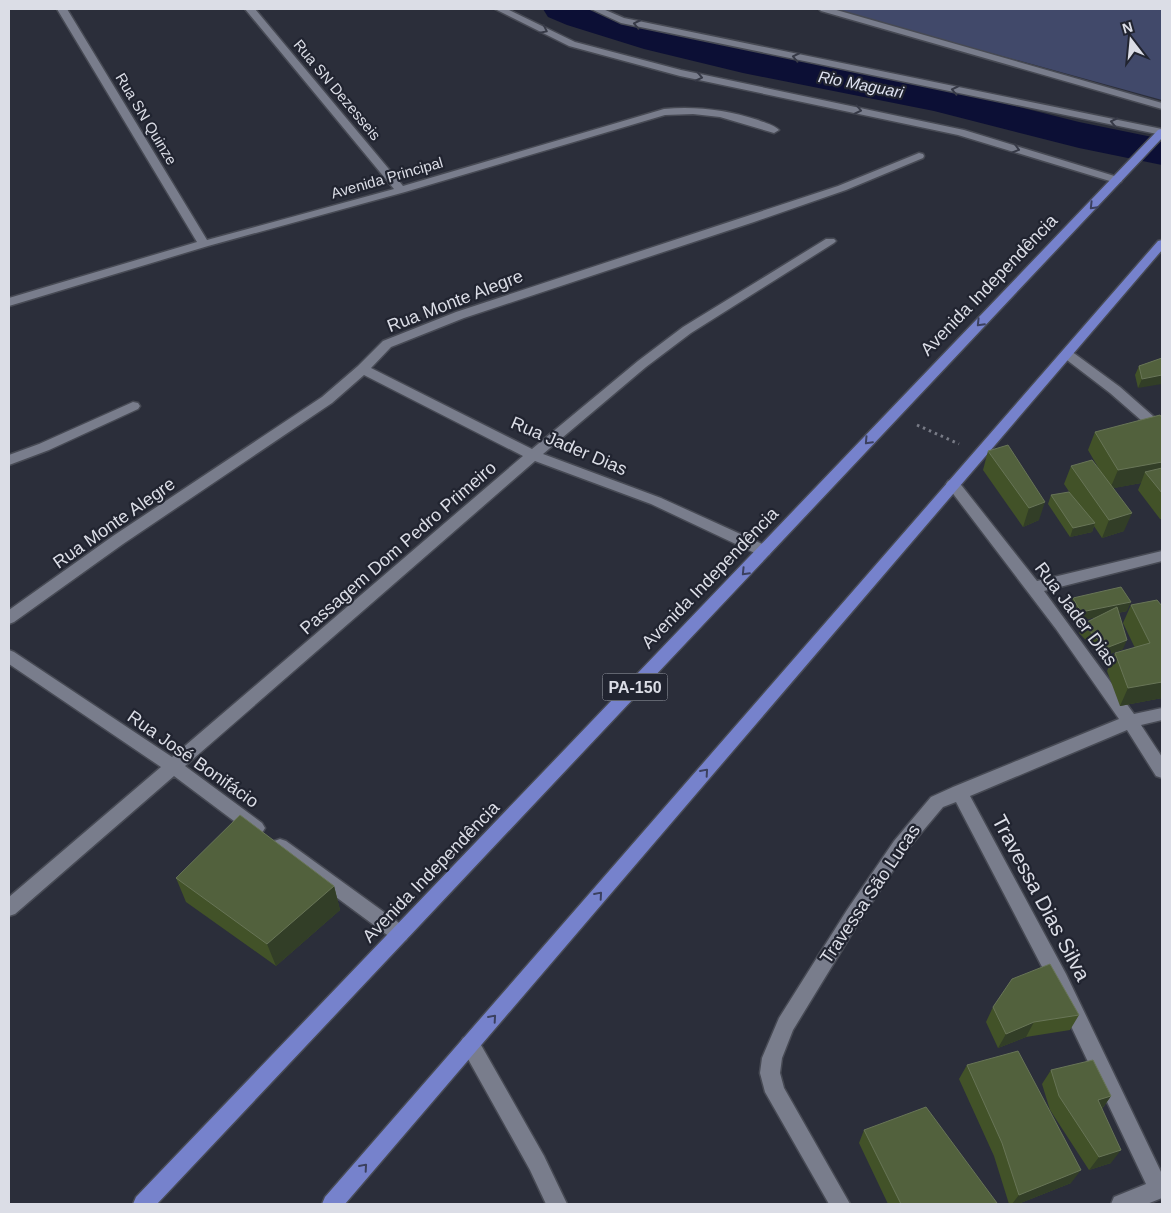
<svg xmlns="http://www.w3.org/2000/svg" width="1171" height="1213" font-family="Helvetica,sans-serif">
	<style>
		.green { fill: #41496a }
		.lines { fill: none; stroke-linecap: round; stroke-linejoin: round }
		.river { fill: #0c0f35; fill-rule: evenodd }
		.street-casing { stroke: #474a54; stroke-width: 3 }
		.primary-casing { stroke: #474a54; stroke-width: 3 }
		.path { stroke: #787b86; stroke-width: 3; stroke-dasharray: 2.5 4; stroke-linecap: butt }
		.street { fill: #797d8c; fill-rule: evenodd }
		.primary { fill: #7682cc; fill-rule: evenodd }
		.wall { fill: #425228 }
		.shaded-wall { fill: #323e27 }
		.building { fill: #52613d; stroke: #687557 }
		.oneway { stroke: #373a47 }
		.oneway2 { stroke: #3b405f }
		.labels { text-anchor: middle; stroke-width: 4.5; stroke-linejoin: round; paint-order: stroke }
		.far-street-label { font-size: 15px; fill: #dbdde6; stroke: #212430 }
		.far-water-label { font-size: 16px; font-style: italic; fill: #dfe3f2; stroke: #212430 }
		.shield { fill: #212430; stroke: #a3a6af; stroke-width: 1 }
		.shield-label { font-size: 16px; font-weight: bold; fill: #dbdde6 }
		.street-label { font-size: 18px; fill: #dbdde6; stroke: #212430 }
		.near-street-label { font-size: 21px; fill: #dbdde6; stroke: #212430 }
	</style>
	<rect width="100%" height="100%" fill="#2b2e3a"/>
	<path class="green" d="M831,9h331v91z"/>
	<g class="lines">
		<path class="river" d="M543,9h52l76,22 72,18 193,37 143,36 83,17v26l-83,-17 -145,-37 -191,-38 -99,-24 -77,-24 -19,-8z"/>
		<defs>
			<path id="street" d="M57,9h10l140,231 187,-51 -149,-180h10l148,177 261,-77c32,-3 63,1 94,11 7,3 16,5 21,10l-5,3 -54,-16 -27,-3 -28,1 -260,77 -197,54 -199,60v-8l188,-56z
				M495,9h12l68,33 106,28 283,60 157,48 1,2 -1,2h-8l-155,-47 -278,-59 -111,-30z
				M591,9h12l21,9 538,111v6l-541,-112z
				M819,9h14l329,94v6l-341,-98z
				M919,153l4,1 1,2 -1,2 -77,32 -92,32 -290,96 -73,29 -20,21 161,81 106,-88 45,-34 143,-88h8l2,2 -2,2 -143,90 -45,34 -103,87 118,44 108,49 2,4 -2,4 -5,1 -5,-1 -108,-51 -116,-43 -350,305 77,57 3,5 -3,5 -6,2 -6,-2 -76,-57 -159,138 -6,2v-19l152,-130 -152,-103v-14l5,2 158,105 351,-301 -159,-81 -32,28 -209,141 -109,78 -5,2v-14l104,-74 209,-139 36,-31 25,-25 73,-29 382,-126z
				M1067,350l4,1 49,36 42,37v11l-5,-1 -47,-41 -47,-36 -2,-3 2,-3z
				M133,402l5,1 2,3 -2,3 -89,41 -40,15v-10l30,-11z
				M953,479l5,2 79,100 125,-30v10l-118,30 90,123 28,-6v12l-21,5 21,32v21l-6,-2 -29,-46 -157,66 96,178 96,200v24l-15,6h-36l3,-7 32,-13 -94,-198 -96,-184 -13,5 -37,44 -47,71 -66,108 -11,28 -2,15 4,15 66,116h-21l-64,-112 -5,-19 2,-15 17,-40 68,-108 47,-69 37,-44 22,-10 166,-68 -63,-90 -108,-142 -2,-3 2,-3z
				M280,839l6,2 120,87 3,6 -3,6 -6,2 -6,-2 -120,-89 -3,-5 3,-5z
				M470,1035l7,3 67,118 23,48h-21l-16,-34 -67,-120 -3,-6 3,-6z"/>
			<path id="primary" d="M1162,129v9l-1005,1066h-24l3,-7 1022,-1067z
				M1162,240v10l-817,954h-23l3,-7 833,-956z"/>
		</defs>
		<use href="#street" class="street-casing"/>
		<use href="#primary" class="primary-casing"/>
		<path class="path" d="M917,425l42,19"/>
		<use href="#street" class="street"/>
		<use href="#primary" class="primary"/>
	</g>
	<path class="wall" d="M1162,358l-24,30 -3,-13 4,-9z
		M1162,418v101h-2l-22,-29 3,-7 -28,5 11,43 -22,7 -8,-12 -2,6 -22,5 -22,-33 3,-9 19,-2 -6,-9 7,-18 28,3 -11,-19 7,-18z
		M988,451l51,69 -16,7 -40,-57z
		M1073,598l54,13 -9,2 5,36 -21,8 -23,-24 4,-9 14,-7 -20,4 -8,-14z
		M1131,605l31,1v92l-42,8 -13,-35 8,-18 20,-5 -12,-25z
		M176,878l158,8 6,24 -64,56 -90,-64z
		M993,1007l86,8 -9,15 -44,7 -28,11 -12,-26z
		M967,1065l104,118 -53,21h-9l-15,-48 -35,-77z
		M1051,1070l60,26 -9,13 9,54 -22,7 -39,-60 -8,-26z
		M864,1130l132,74h-108l-29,-61z"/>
	<path class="shaded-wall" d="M1162,375v9l-24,4 4,-9z
		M1162,462v17l-17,-7 -4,11 -31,6 8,-19z
		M1045,502l-6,18 -16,7 6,-19z
		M1132,513l-8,18 -22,7 7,-18z
		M1095,523l-3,9 -22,5 3,-9z
		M1131,602l-4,9 -50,10 4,-9z
		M1127,640l-4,9 -21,8 4,-9z
		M1162,682v16l-42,8 8,-18z
		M334,886l6,24 -64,56 -9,-22z
		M1034,1022l-8,15 -28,11 8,-14z
		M1111,1096l-10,14 -3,-10z
		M1121,1150l-10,13 -22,7 10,-13z
		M1081,1170l-10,13 -53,21h-6l7,-9z"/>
	<path class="building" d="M1162,358v17l-20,4 -3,-13z
		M1160,415l2,3v44l-44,8 -23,-38z
		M1008,445l37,57 -16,6 -41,-57z
		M1092,460l40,53 -23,7 -38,-54z
		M1162,468v25l-17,-21z
		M1069,492l26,31 -22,5 -22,-33z
		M1121,587l10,15 -50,10 -8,-14z
		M1157,600l5,6v76l-34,6 -13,-35 35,-10 -19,-38z
		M1117,607l10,33 -21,8 -23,-24z
		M240,815l94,71 -67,58 -91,-66z
		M1050,964l29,51 -45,7 -28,12 -13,-27 19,-28z
		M1018,1051l63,119 -62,25 -17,-52 -35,-78z
		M1093,1060l18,36 -13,4 23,50 -22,7 -40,-61 -8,-26z
		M926,1107l71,96 -6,1h-90l-37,-74z"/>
	<defs><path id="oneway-chevron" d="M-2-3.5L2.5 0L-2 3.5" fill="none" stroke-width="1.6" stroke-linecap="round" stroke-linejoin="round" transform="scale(1.25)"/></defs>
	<g class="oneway">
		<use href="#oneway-chevron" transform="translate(637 24) rotate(-168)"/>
		<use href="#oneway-chevron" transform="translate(544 30) rotate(26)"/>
		<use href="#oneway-chevron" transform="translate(796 57) rotate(-168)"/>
		<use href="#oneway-chevron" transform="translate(699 77) rotate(12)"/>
		<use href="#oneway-chevron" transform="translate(955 90) rotate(-168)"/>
		<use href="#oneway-chevron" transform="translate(858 110) rotate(12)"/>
		<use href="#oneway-chevron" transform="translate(1114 122) rotate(-168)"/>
		<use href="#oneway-chevron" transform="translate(1016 149) rotate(17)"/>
	</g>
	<g class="oneway2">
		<use href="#oneway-chevron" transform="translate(1093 206) rotate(134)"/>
		<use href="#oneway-chevron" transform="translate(980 323) rotate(134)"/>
		<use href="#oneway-chevron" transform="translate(868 441) rotate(133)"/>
		<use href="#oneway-chevron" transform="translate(745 572) rotate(134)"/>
		<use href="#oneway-chevron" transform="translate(705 772) rotate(-49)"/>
		<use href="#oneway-chevron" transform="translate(599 895) rotate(-49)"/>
		<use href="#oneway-chevron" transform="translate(493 1018) rotate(-49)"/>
		<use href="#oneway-chevron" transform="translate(364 1167) rotate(-49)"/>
	</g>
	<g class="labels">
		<g class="far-street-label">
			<text transform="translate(337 90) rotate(50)" y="5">Rua SN Dezesseis</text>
			<text transform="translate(146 119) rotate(59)" y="5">Rua SN Quinze</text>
			<text transform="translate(387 178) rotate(-16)" y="5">Avenida Principal</text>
		</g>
		<g class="far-water-label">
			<text transform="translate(861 84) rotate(11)" y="6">Rio Maguari</text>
		</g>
		<rect class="shield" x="602.5" y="673.5" width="65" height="27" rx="4"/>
		<g class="shield-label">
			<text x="635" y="693">PA-150</text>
		</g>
		<g class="street-label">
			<text transform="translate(989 285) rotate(-46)" y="6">Avenida Independência</text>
			<text transform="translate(455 301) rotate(-21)" y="6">Rua Monte Alegre</text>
			<text transform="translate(569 446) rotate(23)" y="6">Rua Jader Dias</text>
			<text transform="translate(114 523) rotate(-35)" y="6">Rua Monte Alegre</text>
			<text transform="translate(398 548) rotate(-41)" y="6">Passagem Dom Pedro Primeiro</text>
			<text transform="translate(710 578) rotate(-46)" y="6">Avenida Independência</text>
			<text transform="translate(1076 614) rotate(53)" y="6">Rua Jader Dias</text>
			<text transform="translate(193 759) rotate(35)" y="6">Rua José Bonifácio</text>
			<text transform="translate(431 872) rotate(-46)" y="6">Avenida Independência</text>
			<text transform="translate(870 894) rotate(-56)" y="6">Travessa São Lucas</text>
		</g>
		<g class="near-street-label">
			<text transform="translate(1041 898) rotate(62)" y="7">Travessa Dias Silva</text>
		</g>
	</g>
	<rect width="1171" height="1213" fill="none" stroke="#dbdde6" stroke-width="20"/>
	<g transform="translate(1131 40) rotate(344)" stroke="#212430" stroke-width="4" paint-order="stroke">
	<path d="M0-4L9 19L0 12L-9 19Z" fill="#dbdde6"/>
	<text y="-8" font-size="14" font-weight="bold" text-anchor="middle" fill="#dbdde6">N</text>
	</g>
</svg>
